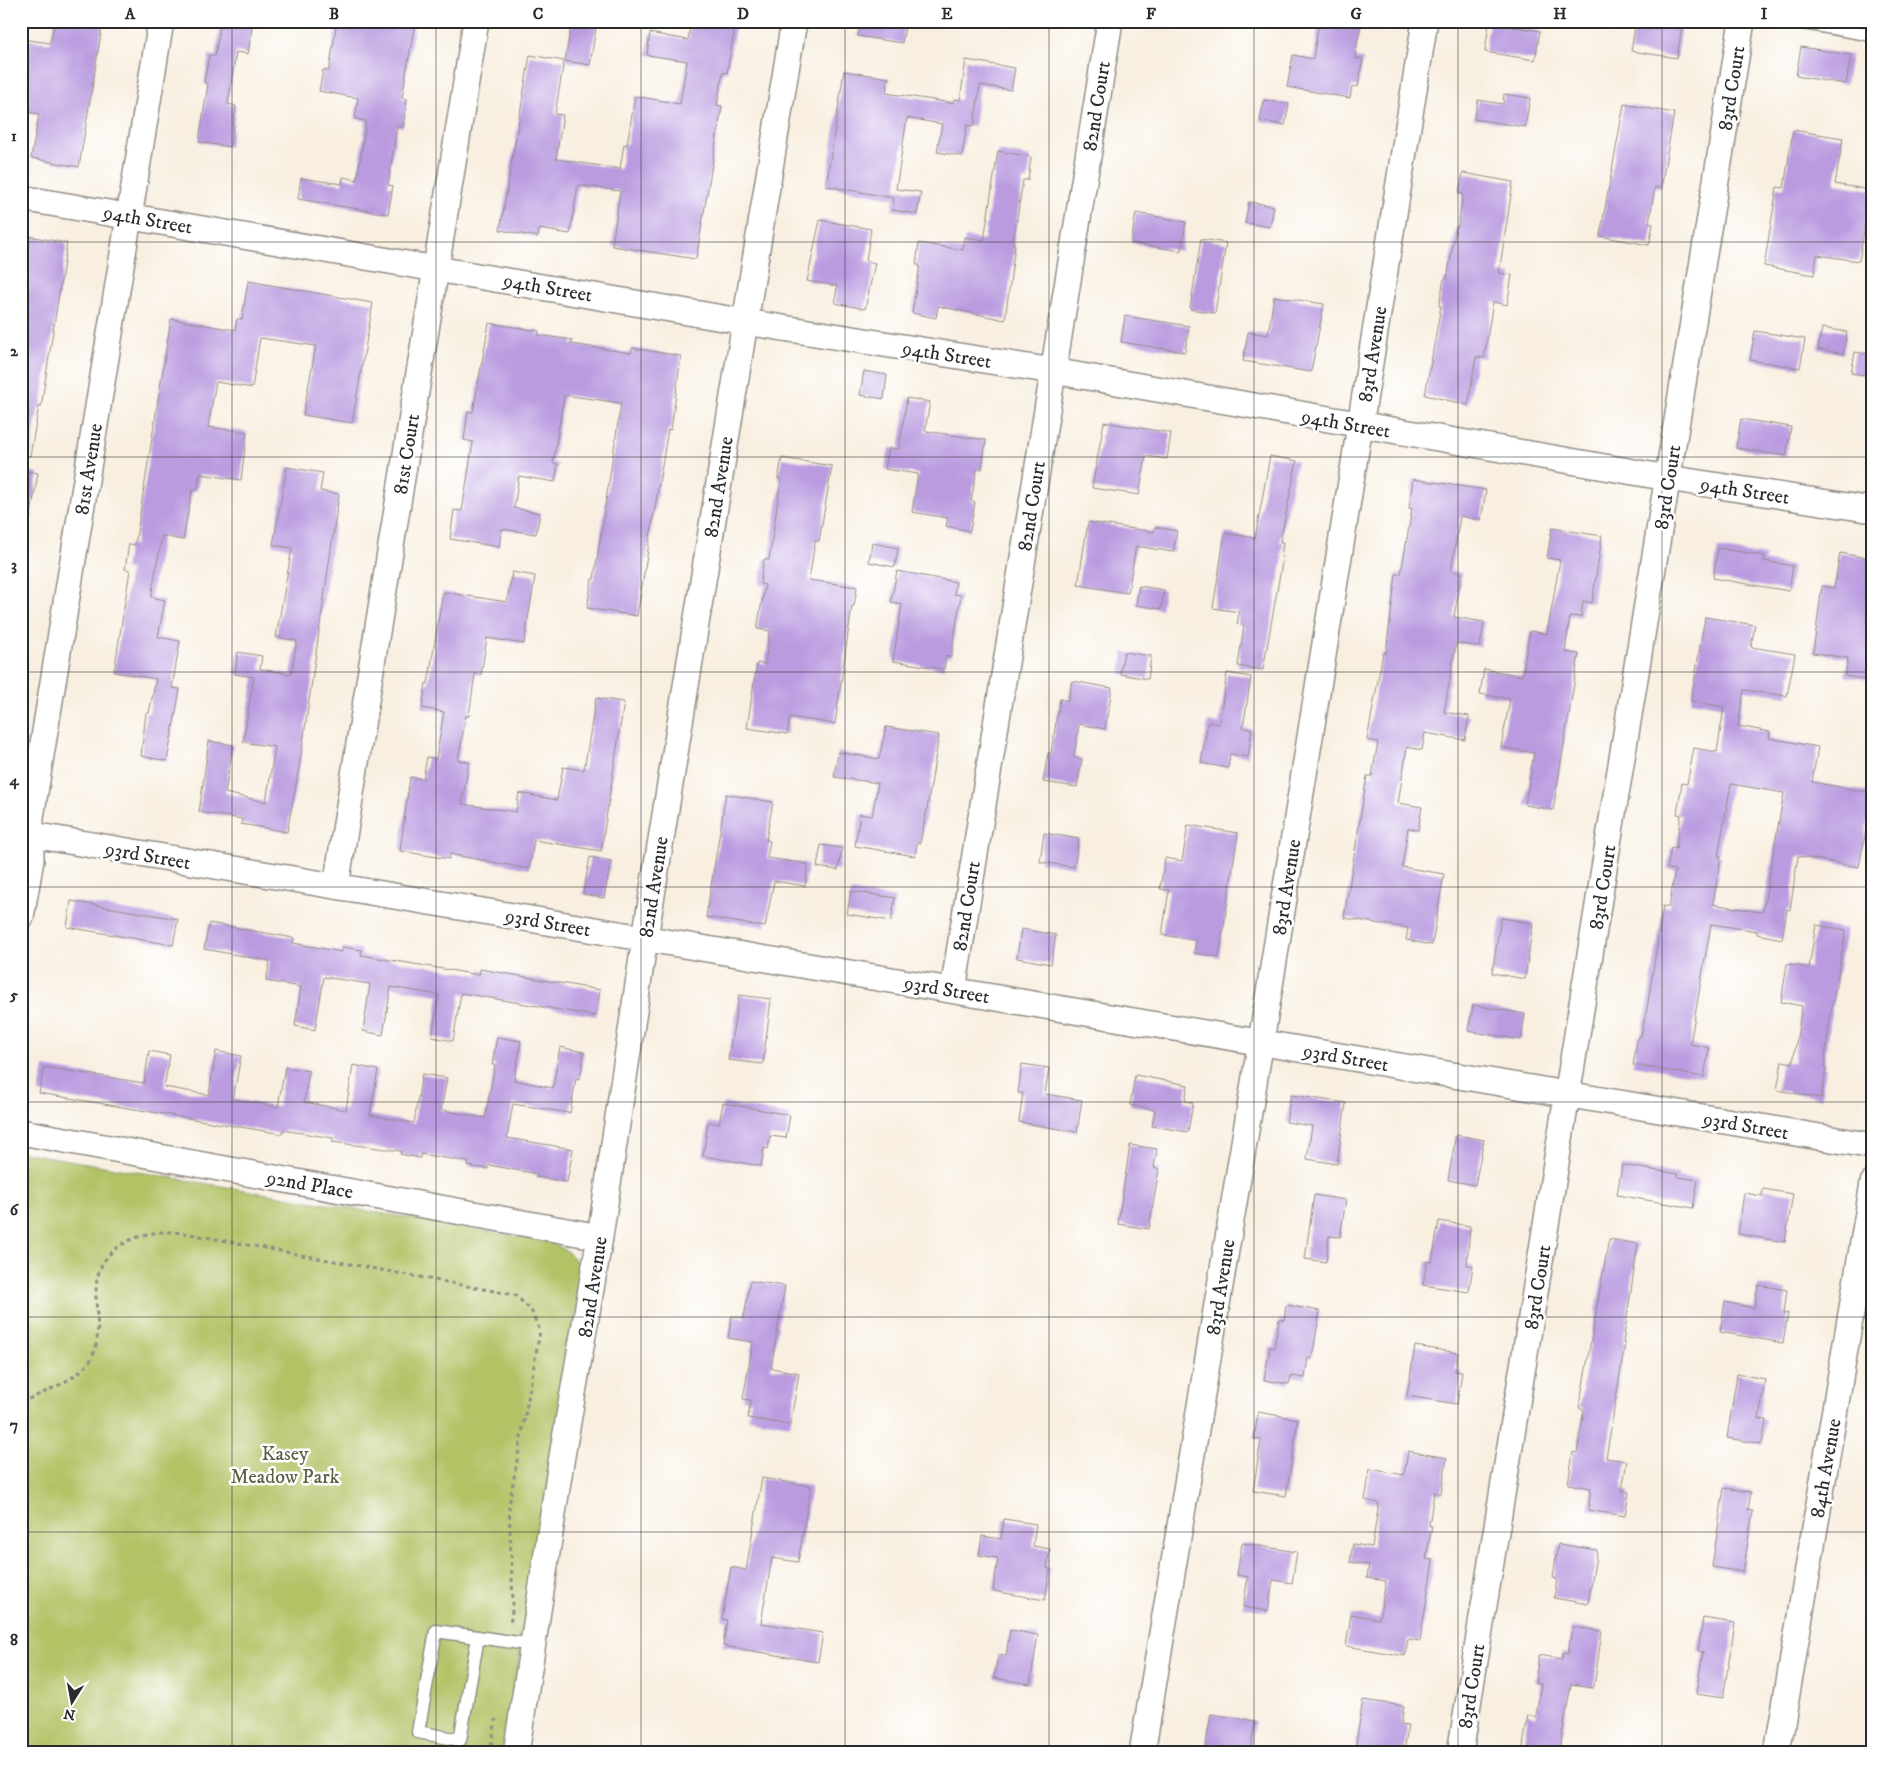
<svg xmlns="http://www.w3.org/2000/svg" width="1894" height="1774" font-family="'IM FELL DW Pica',serif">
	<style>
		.green { fill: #b2c366; stroke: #6e7748 }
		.building { fill: #ba9be0; fill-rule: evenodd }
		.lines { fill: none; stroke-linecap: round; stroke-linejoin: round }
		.lane-casing { stroke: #928d86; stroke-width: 15 }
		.street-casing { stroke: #928d86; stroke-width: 28 }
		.path { stroke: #928d86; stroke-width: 3; stroke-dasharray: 4 4; stroke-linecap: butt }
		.lane { stroke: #fff; stroke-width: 12 }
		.street { stroke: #fff; stroke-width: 25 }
		.grid { fill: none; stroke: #2b2b2b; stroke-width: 1; stroke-opacity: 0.55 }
		.labels { text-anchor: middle; stroke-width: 5; stroke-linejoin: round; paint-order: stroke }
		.street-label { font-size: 20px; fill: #2b2b2b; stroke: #fff }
		.park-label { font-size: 20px; fill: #5a6040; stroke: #fff }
		.neatline { fill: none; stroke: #2b2b2b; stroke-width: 2 }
		.grid-label { font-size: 16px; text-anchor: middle; font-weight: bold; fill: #2b2b2b }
	</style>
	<rect width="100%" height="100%" fill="#fff"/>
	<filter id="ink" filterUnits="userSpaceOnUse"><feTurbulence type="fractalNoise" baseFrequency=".02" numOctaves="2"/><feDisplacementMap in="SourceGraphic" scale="10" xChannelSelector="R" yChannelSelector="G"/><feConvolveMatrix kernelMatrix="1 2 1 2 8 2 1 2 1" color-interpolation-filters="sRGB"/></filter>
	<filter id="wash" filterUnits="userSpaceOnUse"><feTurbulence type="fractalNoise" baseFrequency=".0096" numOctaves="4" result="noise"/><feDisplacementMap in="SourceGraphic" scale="20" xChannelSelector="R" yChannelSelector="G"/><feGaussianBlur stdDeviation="1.12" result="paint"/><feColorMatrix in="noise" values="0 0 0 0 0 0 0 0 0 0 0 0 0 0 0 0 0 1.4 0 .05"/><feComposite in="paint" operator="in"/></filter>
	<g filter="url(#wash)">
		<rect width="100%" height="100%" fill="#f8efe0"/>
		<path class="green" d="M21,1152l528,90c22,9 31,17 32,41l-77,470h-483z"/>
		<g id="blocks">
			<path class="building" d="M55,21h48l-24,146 -48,-9 8,-44 -18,-3v-72l29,4z
				M221,21h32l-5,33 -12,-2 -8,52 8,2 -6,41 -31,-5 9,-58 -4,-1 5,-28 6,1z
				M337,21h78l-13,77 5,1 -4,28 -6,-1 -9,59 5,1 -5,28 -90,-15 3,-21 41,6 1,-7 14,3 9,-59 -11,-2 3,-21 -39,-7 4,-21 6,1z
				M572,21h25l-7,44 -25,-4z
				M691,21h45l-9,52 -4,-1 -6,33 5,1 -26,153 -84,-13 8,-55 -42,-6 -8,49 -31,-5 -1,8 -38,-7 30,-175 34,6 -9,53 8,1 -7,44 64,10 4,-25 3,1 8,-49 45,8 7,-43 -40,-6 3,-22 38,7z
				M861,21h45l-4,22 -44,-7z
				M1319,21h42l-6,37 8,1 -5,28 -6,-1 -2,12 -63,-11 6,-32 20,4z
				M1636,21h47l-6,37 -46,-7z
				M1489,23l51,8 -5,29 -50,-8z
				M1801,47l50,8 -5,29 -50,-8z
				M966,60l49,8 -4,22 -31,-5 -6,41 -7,-1 -5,31 -25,-4 5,-28 -35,-6 -11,71 25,3 -4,22 -25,-4 2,-12 -68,-12 18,-115 45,7 -3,15 67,10 1,-4 6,1z
				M1504,94l26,4 -5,29 -51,-8 4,-19 25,4z
				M1264,100l25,4 -4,21 -25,-4z
				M1624,104l50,9 -13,75 -6,-1 -6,36 4,1 -4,21 -49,-9z
				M1793,130l50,8 -8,46 36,6 -12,71 -42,-6 -3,20 -50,-9 13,-79 7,1z
				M998,151l33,6 -3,23h-5l-10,64 2,1 -10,75 -67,-14 -2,12 -24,-5 8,-48h-4l3,-22 44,7 2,-13 19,3z
				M1463,173l50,9 -14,91 13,2 -5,30 -14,-3 -9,56 -8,-1 -8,48 -43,-10 16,-89h-2l5,-27h3l9,-52h2l5,-33 -4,-1z
				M1249,202l25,4 -4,21 -25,-4z
				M1136,213l50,9 -5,29 -50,-8z
				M820,220l51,9 -5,32 9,2 -10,46 -30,-6 2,-17 -30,-5z
				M23,235l44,8 -26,164 -2,-1 -9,50 -9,-1v-153l7,-39 -7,-1z
				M1201,239l25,4 -11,70 -25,-4z
				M248,281l125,22 -21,120 -49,-8 13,-69 -56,-8 -8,50 -36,-6 -8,45 39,5 -6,48 -41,-6 -3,17 -5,-1 -9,50 -21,-4 -11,61 14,3 -7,37 22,4 -8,47 8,1 -13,72 -26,-5 5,-43h3l7,-34 -42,-7 16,-102 -5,-1 4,-25 6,1 36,-226 64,11 2,-11h5z
				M1274,296l50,8 -13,68 -68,-11 5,-29 20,3z
				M1125,316l64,10 -4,26 -64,-10z
				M489,323l50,8 -1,4 34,5 -1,4 60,9 1,-5 49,8 -10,74 -3,-1 -31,187 -50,-8 5,-29h2l27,-176 -57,-8 -11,68 5,1 -3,18 -36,-6 -5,32 26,5 -4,21 -34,-5 -3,18 -49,-8 4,-29 8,1 11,-69 -9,-2 4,-29 5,1z
				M1822,328l25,4 -4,22 -25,-5z
				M1755,331l50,8 -5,29 -50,-8z
				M1855,352l18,3v21l-22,-3z
				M864,371l23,4 -3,24 -24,-4z
				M907,398l23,4 -5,29 61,9 -4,29h-5l-6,32 4,1 -5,29 -24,-5 2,-8 -36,-6 6,-38 -33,-5 4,-21 10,1z
				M1741,419l50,8 -5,29 -50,-8z
				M1104,422l67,11 -4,26 -21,-3 -7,39 -47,-7z
				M1270,456l27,5 -17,81h3l-2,15h2l-20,113 -25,-4 6,-41 -7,-1 2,-12 -26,-4 12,-75 30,5z
				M782,458l50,8 -13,75h-4l-6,39 48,7 -3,19h-2l-17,118 -45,-7 -3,17 -40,-6 10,-65 8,1 5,-33 -13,-2 8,-44 -5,-1 4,-25 5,1 12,-81h-3z
				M287,467l36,6 -3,18 19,3 -39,269 -13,69 -46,-8 1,-5 -43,-7 10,-71 24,4 -8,48 41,9 9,-55 -32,-5 11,-65 -19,-3 3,-22 24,4 -2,13 31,5 6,-33 -21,-4 16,-89 -19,-3z
				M21,470l17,3 -8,46 -9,-1z
				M1413,479l73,11 -5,30 -21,-4 -9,55 11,2 -8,44 30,5 -4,25 -24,-4 -12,69 25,4 -4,24 -40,-7 -3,17 -15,-3 -9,56 24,4 -4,23 -10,-2 -6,39 42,7 -12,71 -26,-5 2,-12 -64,-10 23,-142h5l6,-34 -11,-2 16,-87h3l10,-79h5l11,-65 -3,-1z
				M1088,522l66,10 1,-5 22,4 -4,21 -37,-6 -8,47 -50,-8z
				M1552,528l50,8 -10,67 -9,-2 -2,16 -11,-1 -5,36 14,2 -26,156 -28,-5 9,-52 -33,-6 9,-48 -30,-5 4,-25 38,7 8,-45 17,3 13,-74 -13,-2z
				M872,543l26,5 -3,19 -26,-5z
				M1718,548l47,8 -1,5 29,5 -4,25 -76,-13z
				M1840,553l33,6v122l-28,-5 3,-18 -35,-5 9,-67 12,2z
				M897,571l59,11 -2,12 7,1 -10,62 -5,-1 -2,13 -51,-8 9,-57 -11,-2z
				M512,572l23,4 -11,68 -37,-6 -6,37 -6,-1 -6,42h-3l-8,44 11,2 -7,42 54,8 3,-19 38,7 6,-33 21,3 12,-72 28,4 -23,149 -67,-11 -5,29 -79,-15 -1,5 -49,-8 10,-74 13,2 4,-22 9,2 8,-47 -22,-4 4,-25 2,1 15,-92 64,10z
				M1139,586l25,4 -3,19 -25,-4z
				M1705,617l50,8 -4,22 44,7 -8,42 -43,-6 -6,36 32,6 -1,6 49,9 -6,35 61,11 -14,74 -61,-11 -8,54 -3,-1 -5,30 -25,-5v-3l-46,-7 -21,120 19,4 -5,29 -71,-12 5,-29h3l6,-27 16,-103 6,1 6,-37 -8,-1 4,-21 5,1 5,-34 -4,-1 5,-31 5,1 7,-36 23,4 7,-45 -33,-6zM1731,784l53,9 -21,118 -3,1 -47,-8 8,-48h-3z
				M1124,652l27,4 -3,23 -28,-5z
				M1227,673l24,4 -8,51 9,1 -4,28 -18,-3 -2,14 -27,-5 7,-41 11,2z
				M1072,681l40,7 -7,41 -26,-5 -5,33 8,2 -5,28 -34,-5 5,-29h3l9,-54 8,2z
				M886,727l53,8 -12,74 -7,34h-3l-2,13 -60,-10 5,-32 12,2 6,-33 -44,-6 4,-25 41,7z
				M726,794l47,8 -7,38 4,1 -3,17 41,6 -3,22 -31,-5 -9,46 -59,-10z
				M1188,825l50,8 -19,124 -25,-4 2,-13 -34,-5 7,-45 -9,-1 5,-31 17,3z
				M1044,833l35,6 -5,28 -34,-5z
				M821,845l21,3 -4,22 -21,-3z
				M590,857l21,4 -7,37 -21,-4z
				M851,891l44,7 -4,23 -44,-7z
				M71,901l107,18 -5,26 -106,-18z
				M1501,918l32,5 -8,56 -33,-6z
				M209,923l85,15 -1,5 49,9v-5l20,3 -1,5 118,20 1,-6 120,21 -4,26 -135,-23 -8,48 -21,-4 7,-42 -48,-8 -8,48 -20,-4 7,-47 -46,-7 -9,53 -20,-4 6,-39 -35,-6 4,-20 -66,-12z
				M1816,925l30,5 -17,94 -5,44h2l-5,30 -44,-8 5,-29 11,2 9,-57 -21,-4 6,-38 22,4z
				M1021,929l35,6 -5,29 -34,-6z
				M739,995l32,4 -8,65 -35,-4z
				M1473,1005l52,9 -4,26 -53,-9z
				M497,1037l24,4 -7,39 39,8 7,-41 24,5 -4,27 -4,-1 -6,35 -57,-9 -6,34 66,11 -6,33 -31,-5 1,-3 -48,-9 -1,4 -20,-3 1,-4 -49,-8v4l-20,-4 1,-3 -69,-9 1,-4 -50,-8 -1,4 -243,-41 5,-26 100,16 5,-32 21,4 -6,32 45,8 7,-44 25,5 -8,43 45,8 7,-40 24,4 -5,31 42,8 7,-45 25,5 -8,45 44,8 8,-49 25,4 -6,32 44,8 10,-53h-3z
				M1022,1064l27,4 -4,26 37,6 -5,32 -58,-10 4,-29h-5z
				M1135,1075l53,10 -3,16 8,2 -5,29 -36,-6 3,-16 -25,-5z
				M1291,1095l55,8 -9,61 -30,-5 5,-33 -26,-4z
				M723,1103l67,12 -4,23 -16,-2 -2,13 -4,-1 -3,18 -58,-10 5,-34 11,2z
				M1456,1135l28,5 -9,45 -27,-5z
				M1130,1145l27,4 -3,19 5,1 -10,60 -31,-5z
				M1622,1165l56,9v3l20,3 -5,28 -76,-13z
				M1763,1189l30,5 -8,48 -47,-8 6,-41 18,3z
				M1314,1195l32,5 -6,37 -11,-1 -3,26 -21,-3z
				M1439,1221l31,5 -3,39 6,1 -4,26 -46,-7 4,-24 5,1z
				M1609,1239l29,5 -15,99 2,1 -19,114 21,3 -5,29 7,2 -4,24 -37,-6 3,-22 -23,-4 5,-32 4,1 7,-44 -5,-1z
				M750,1281l35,5 -14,82 28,5 -9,52 -42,-7 3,-18 -8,-1 10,-57 -25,-4 4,-22 12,2z
				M1758,1285l29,5 -3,23h4l-5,30 -63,-11 5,-30 29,6z
				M1286,1305l34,6 -8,47h-4l-3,20 -14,-2 -2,8 -25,-4 6,-33 4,1 5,-29 5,1z
				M1415,1346l43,7 -3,18 7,1 -5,32 -50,-8z
				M1737,1374l28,5 -6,40 7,1 -4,24 -35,-6z
				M1258,1412l40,7 -12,77 -33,-5 8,-51 -7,-1z
				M1408,1451l39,7 -6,36 -7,-2 -5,34h3l-6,33 7,1 -13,81 -12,-2 -3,17 -59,-10 5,-32 28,5 7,-38 -19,-3 2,-13 -19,-3 3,-18 19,3 7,-44 -14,-3 5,-31 34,6z
				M762,1478l49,8 -13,76 -26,-4 -11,65 62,10 -5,29 -95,-16 4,-26 -5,-1 9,-52 15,3z
				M1724,1488l27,4 -3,18 5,1 -10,61 -31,-5z
				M1004,1519l32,5 -3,22 17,3 -3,19 3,1 -5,31 -52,-9 5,-33 -19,-3 3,-19 19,3z
				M1242,1543l55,9 -5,31 -19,-3 -5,31 -25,-4 5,-30 -11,-2z
				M1558,1544l39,6 -9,54 -34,-6 3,-19 -4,-1z
				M1703,1618l32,5 -12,75 -27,-4 7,-42 -5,-1z
				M1572,1627l30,4 -8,56 -23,-3 -12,69h-37l6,-38 8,2 5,-33 -6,-1 4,-28 23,4 1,-6 5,1z
				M1010,1630l28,5 -8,49 -36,-6 4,-23 8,1z
				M1363,1700l41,6 -3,18 7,1 -4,28h-29l-20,-3z
				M1211,1714l44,7 -5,32 -45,-2z"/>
		</g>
	</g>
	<g filter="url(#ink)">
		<use href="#blocks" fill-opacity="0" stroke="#928d86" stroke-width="1"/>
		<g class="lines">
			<defs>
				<path id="lane" d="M1792,21l81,14
					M478,1637l-18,103 -42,-8 18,-101 97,14"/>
				<path id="street" d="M21,198l725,124 307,49 615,107 205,32
					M21,833l1852,313
					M336,886l140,-865
					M21,917l10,-57v-43l130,-796
					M953,990l157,-969
					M21,1132l579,105
					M516,1753l45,-291 39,-225 45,-299 149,-917
					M1142,1753l123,-736 160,-996
					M1460,1753l282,-1732
					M1777,1753l96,-570"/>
			</defs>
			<use href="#lane" class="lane-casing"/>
			<use href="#street" class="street-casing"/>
			<path class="path" d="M21,1402c19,-7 58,-24 69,-41 22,-37 -16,-86 31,-116 19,-12 41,-15 63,-12l331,62 16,15 9,21 -31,175 4,97 -3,23
				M490,1753l6,-34"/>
			<use href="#lane" class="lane"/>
			<use href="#street" class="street"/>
		</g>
	</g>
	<path class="grid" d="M232,21v1732M436,21v1732M641,21v1732M845,21v1732M1049,21v1732M1254,21v1732M1458,21v1732M1662,21v1732M21,242h1852M21,457h1852M21,672h1852M21,887h1852M21,1102h1852M21,1317h1852M21,1532h1852"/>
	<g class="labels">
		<g class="street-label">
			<text transform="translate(1731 88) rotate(-81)" y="7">83rd Court</text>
			<text transform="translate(1096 106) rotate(-81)" y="7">82nd Court</text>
			<text transform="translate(148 219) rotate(10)" y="7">94th Street</text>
			<text transform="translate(548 287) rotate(10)" y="7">94th Street</text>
			<text transform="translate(947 354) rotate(9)" y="7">94th Street</text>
			<text transform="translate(1372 354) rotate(-81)" y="7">83rd Avenue</text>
			<text transform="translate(1346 423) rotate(10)" y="7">94th Street</text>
			<text transform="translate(406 454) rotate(-81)" y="7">81st Court</text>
			<text transform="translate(88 469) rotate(-81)" y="7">81st Avenue</text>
			<text transform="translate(718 487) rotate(-81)" y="7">82nd Avenue</text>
			<text transform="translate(1667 487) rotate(-81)" y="7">83rd Court</text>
			<text transform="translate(1745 490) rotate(9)" y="7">94th Street</text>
			<text transform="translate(1031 506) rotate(-81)" y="7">82nd Court</text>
			<text transform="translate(148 855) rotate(10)" y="7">93rd Street</text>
			<text transform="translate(653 887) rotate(-81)" y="7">82nd Avenue</text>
			<text transform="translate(1286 887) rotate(-81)" y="7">83rd Avenue</text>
			<text transform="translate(1602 887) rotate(-81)" y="7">83rd Court</text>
			<text transform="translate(966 906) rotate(-81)" y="7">82nd Court</text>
			<text transform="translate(548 922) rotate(10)" y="7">93rd Street</text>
			<text transform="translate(947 989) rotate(10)" y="7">93rd Street</text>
			<text transform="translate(1346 1057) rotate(10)" y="7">93rd Street</text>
			<text transform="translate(1746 1125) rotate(10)" y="7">93rd Street</text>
			<text transform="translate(310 1184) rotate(10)" y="7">92nd Place</text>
			<text transform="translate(592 1287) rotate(-81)" y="7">82nd Avenue</text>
			<text transform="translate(1220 1287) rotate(-81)" y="7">83rd Avenue</text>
			<text transform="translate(1537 1287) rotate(-81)" y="7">83rd Court</text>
			<text transform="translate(1825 1468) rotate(-80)" y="7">84th Avenue</text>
			<text transform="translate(1471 1686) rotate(-81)" y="7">83rd Court</text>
		</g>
		<g class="park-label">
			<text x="285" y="1460">Kasey<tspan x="285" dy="23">Meadow Park</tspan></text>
		</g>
	</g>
	<rect width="1894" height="1774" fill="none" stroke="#fff" stroke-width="55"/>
	<g transform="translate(72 1702) rotate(191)" stroke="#ffffff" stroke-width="4" paint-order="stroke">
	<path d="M0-4L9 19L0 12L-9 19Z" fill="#2b2b2b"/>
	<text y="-8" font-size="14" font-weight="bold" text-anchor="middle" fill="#2b2b2b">N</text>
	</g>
	<rect x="28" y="28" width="1838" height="1718" class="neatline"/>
	<g class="grid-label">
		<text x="130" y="19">A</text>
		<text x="334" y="19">B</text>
		<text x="538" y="19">C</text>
		<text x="743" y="19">D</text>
		<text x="947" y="19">E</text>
		<text x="1151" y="19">F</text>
		<text x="1356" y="19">G</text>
		<text x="1560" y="19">H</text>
		<text x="1764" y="19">I</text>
		<text x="14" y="141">1</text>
		<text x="14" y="356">2</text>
		<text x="14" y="570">3</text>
		<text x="14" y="785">4</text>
		<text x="14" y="1000">5</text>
		<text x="14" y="1215">6</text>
		<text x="14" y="1430">7</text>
		<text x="14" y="1645">8</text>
	</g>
</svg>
